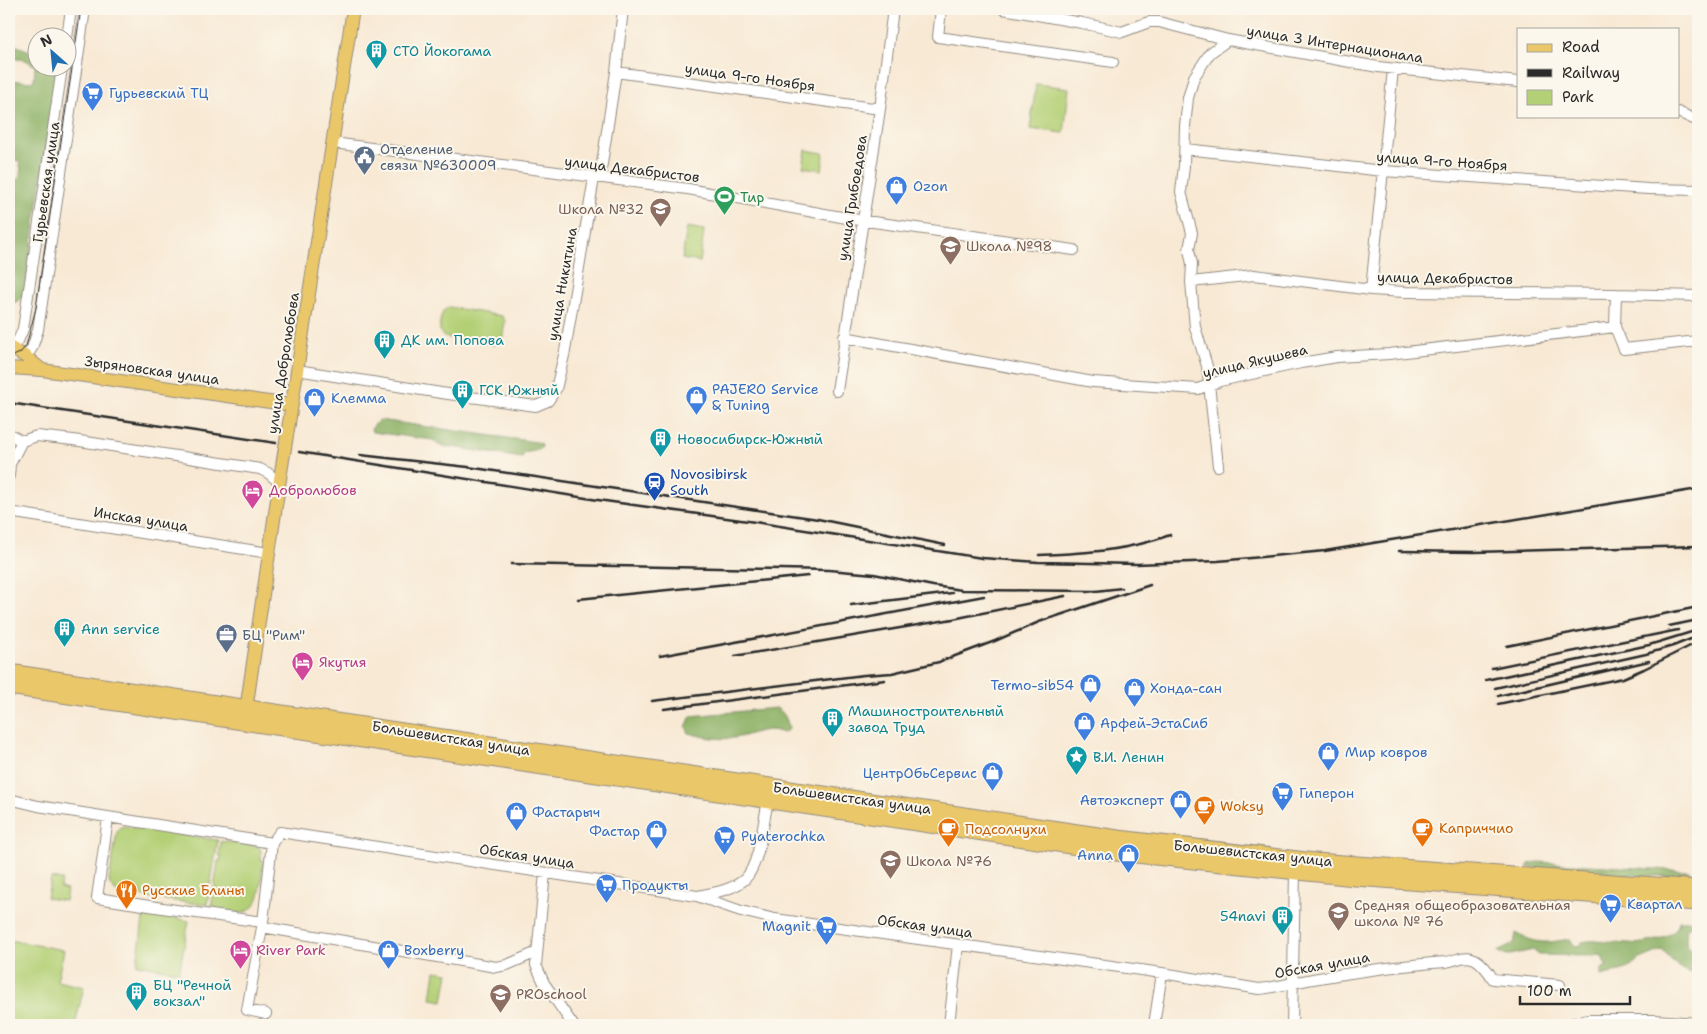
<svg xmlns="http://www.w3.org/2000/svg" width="1707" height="1034" font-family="'Shantell Sans',sans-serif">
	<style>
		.green { fill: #b4d076; stroke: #707e50 }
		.forest { fill: #8fb267; stroke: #5d6e49 }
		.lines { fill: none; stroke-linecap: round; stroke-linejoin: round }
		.minor-casing { stroke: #928a80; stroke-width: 12 }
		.major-casing { stroke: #928a80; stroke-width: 14 }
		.highway-casing { stroke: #928a80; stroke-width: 17 }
		.minor { stroke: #fff; stroke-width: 10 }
		.major { stroke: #eac769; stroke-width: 12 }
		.highway { stroke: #eac769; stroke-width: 15 }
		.tram { stroke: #2b2b2b; stroke-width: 1 }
		.rail { stroke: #2b2b2b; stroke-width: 2.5 }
		.major-bridge-casing { stroke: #928a80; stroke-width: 14; stroke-linecap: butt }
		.major-bridge { stroke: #eac769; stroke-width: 12 }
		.labels { text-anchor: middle; stroke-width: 4; stroke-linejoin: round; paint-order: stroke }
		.street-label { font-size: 14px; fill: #2b2b2b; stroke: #fbf7ec }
		.culture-label { font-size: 14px; fill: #0d838f; stroke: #fbf7ec; text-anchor: start }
		.shop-label { font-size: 14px; fill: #366cbe; stroke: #fbf7ec; text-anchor: start }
		.service-label { font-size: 14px; fill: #4e5e75; stroke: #fbf7ec; text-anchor: start }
		.leisure-label { font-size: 14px; fill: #27864d; stroke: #fbf7ec; text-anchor: start }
		.education-label { font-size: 14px; fill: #785e54; stroke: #fbf7ec; text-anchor: start }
		.transit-label { font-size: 14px; fill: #164399; stroke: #fbf7ec; text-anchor: start }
		.hotel-label { font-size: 14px; fill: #b23c85; stroke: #fbf7ec; text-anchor: start }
		.food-label { font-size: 14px; fill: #c56008; stroke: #fbf7ec; text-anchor: start }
	</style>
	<rect width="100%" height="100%" fill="#fbf7ec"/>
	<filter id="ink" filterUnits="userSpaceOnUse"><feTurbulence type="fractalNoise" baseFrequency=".02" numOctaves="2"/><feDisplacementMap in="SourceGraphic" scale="10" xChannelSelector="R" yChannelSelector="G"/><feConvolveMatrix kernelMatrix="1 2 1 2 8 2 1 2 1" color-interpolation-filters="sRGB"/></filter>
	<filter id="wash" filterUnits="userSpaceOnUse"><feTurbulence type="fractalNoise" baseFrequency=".0096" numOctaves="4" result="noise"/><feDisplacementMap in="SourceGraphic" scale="20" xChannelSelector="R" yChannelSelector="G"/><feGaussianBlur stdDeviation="1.12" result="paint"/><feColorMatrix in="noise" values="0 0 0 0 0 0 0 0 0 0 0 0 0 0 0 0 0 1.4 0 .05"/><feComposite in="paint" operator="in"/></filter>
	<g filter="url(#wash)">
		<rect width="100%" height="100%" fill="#f8e9d4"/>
		<path class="green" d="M1036,84l33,4 -5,45 -34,-4z
			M806,150l17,3 1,3 -2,14 -19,-3z
			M687,227l17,3 -4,32 -18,-3z
			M449,307l53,9 3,5 -3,20 -7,4 -51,-8c-8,-6 -4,-27 5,-30z
			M122,826l96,14 -11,65 -64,-8 -2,-5 -16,-2 -8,3 -7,-8 -1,-5 8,-48z
			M221,841l37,5 3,5v9h2c-2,18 1,52 -24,53 -9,1 -19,-2 -28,-4l7,-48h2l1,-5 -2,-1z
			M51,878l11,2 -2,8 7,2 -2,11 -18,-3z
			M144,912l45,9 -10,51 -42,-8z
			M9,940l55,10 -7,31 27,6 -9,38h-61l-5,-2z
			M435,971l13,2 -5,28 -12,-2z"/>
		<path class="forest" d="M9,9h6l-5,34 27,11 1,14h20l-34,229 -15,9v-53l8,-60 -6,-11 8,-3 2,-10 -2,-8 -10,-2v-79l23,2 2,-3 1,-13 -9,-6 -17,-2z
			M379,420l157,22 5,1 1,4 -3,3 -15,3 -2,5 -84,-13 -5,-5 -61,-8 -1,-3z
			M776,708c9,5 11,11 13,21l-6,4c-17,-8 -32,3 -50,5 -14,2 -31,-1 -44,-5l-3,-6 5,-11z
			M1538,862l151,9 2,3 -12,2h-37l-115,-9 3,-4z
			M1679,921h19v5l-11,1 -1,14 2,6 10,8v21l-20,-9 -16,-17 -24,10 -11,9 -26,7v-6l6,-5 -6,-10 -9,1 -53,-1 -6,-5 -23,5 -11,-1 -2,-2 17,-8 2,-11c22,12 30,10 54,6l4,6 5,2 3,-5c17,-4 34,3 51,2 14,-1 45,-6 46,-23z"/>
	</g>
	<g filter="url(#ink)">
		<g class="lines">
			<defs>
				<path id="minor" d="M941,9l-3,28 175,25
					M1003,9l79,14 40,9 27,-10h10l69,18 150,27 140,15
					M67,38l4,-29
					M616,72l264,37
					M1678,112l20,9
					M333,143l355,46 164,30 222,31
					M1185,149l198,22 265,18 50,1
					M1191,282l63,-7 117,15 34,2 211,2 82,2
					M1371,290l22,-221
					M1616,294l-1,33 9,22 74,-8
					M844,337l249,45 105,7 22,-8 81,-18 36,-6 52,-3 226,-27
					M10,347l8,-6 5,-12 39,-261
					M26,357l6,-9 6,-18 47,-321
					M297,370l144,23 95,13 12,-5 8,-12 9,-38 29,-173 7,-8 15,-98 7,-63
					M837,391l43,-282 13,-100
					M9,434l13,7 15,-5 36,4 187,29 8,4 12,10
					M1218,466l-11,-100 -12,-39 -4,-45 1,-18 -3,-14 3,-17 -11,-41 3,-26 1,-40 3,-28 6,-21 16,-24 18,-13
					M9,476l1,-12 12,-23
					M9,512l260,41
					M9,799l29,7 234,37
					M108,818l-11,80 92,14 74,10
					M545,873l-9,92 8,18 29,42
					M697,896c16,-3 36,-6 48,-17 15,-15 18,-57 23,-78
					M262,927l234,40 11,-2 30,-13
					M266,1014l-19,-4 16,-88 9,-79 8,-11 417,64 44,15 34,8 387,54 97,16c20,-2 40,-8 60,-11 42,-7 84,-13 127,-16 9,-1 17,-7 26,-4 8,2 17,14 21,21l67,6
					M949,1025l9,-80
					M1154,1025l8,-52
					M1292,1025l3,-153
					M1565,1025l23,-5h67l43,3"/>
				<path id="major" d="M9,347l17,10 16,13
					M9,368l33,2 249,35
					M289,423l64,-414
					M245,717l36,-245"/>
				<path id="highway" d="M9,672l1109,166 197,23 383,27
					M9,687l1108,166 238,25 343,25"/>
			</defs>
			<use href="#minor" class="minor-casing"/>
			<use href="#major" class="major-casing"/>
			<use href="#highway" class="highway-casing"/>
			<use href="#minor" class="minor"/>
			<use href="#major" class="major"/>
			<use href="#highway" class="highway"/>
			<path class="tram" d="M9,358l11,-5 6,-7 10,-38 45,-299"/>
			<path class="rail" d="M9,403l267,40
				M299,452l299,48 157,22 227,36 56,4 51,1 48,1 81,-3 107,-10 373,-62
				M360,455l108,12 289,43 61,9 127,26
				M1697,461h1
				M1399,551l75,1 224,-6
				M1039,555c44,-2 89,-4 131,-20
				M511,564l318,6 45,4 59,12 29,4 132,1
				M1087,592l35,-4
				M578,599l230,-23
				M851,605l101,-12
				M1669,626l29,-6
				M1507,646l191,-39
				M660,656l324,-60
				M735,656l218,-37 112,-23
				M1492,668l186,-38
				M1486,680l163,-35 49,-15
				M1495,688l151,-34 27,-8 18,-7
				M1498,696l151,-35
				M652,701l212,-26 28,-2 47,-11 56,-21 44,-19 111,-37
				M1498,704l125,-26 21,-9 54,-27
				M664,709l221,-29"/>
			<defs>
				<path id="major-bridge" d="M281,472l8,-49"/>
			</defs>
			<use href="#major-bridge" class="major-bridge-casing"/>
			<use href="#major-bridge" class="major-bridge"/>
		</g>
	</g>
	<defs>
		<symbol id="building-pin" viewBox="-11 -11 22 30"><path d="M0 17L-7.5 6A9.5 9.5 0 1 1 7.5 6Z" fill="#0f9aa8" stroke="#fbf7ec"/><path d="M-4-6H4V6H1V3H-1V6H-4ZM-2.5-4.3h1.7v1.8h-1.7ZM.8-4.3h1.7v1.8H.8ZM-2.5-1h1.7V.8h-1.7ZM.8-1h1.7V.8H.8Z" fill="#fff"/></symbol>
		<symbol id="supermarket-pin" viewBox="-11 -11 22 30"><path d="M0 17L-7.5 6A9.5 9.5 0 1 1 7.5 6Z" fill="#3f7fe0" stroke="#fbf7ec"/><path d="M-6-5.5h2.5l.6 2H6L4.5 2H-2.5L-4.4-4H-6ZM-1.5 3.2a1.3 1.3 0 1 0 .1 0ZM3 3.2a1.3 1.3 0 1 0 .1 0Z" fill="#fff"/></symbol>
		<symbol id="civic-pin" viewBox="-11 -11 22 30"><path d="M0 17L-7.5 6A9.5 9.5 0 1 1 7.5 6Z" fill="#5c6f8a" stroke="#fbf7ec"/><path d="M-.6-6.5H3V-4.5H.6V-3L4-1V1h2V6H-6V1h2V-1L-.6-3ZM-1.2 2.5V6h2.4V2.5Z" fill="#fff"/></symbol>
		<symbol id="shop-pin" viewBox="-11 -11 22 30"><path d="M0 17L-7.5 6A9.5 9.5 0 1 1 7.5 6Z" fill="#3f7fe0" stroke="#fbf7ec"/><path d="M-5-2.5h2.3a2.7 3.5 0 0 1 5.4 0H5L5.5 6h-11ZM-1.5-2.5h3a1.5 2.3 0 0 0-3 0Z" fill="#fff"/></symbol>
		<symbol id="stadium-pin" viewBox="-11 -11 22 30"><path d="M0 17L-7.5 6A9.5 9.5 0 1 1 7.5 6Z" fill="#2e9e5b" stroke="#fbf7ec"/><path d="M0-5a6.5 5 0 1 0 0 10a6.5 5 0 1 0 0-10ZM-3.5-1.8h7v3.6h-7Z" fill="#fff"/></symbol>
		<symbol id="school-pin" viewBox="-11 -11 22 30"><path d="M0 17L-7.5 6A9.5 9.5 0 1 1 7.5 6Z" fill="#8d6e63" stroke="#fbf7ec"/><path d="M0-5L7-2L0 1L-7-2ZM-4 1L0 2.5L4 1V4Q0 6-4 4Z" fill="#fff"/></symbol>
		<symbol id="station-pin" viewBox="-11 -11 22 30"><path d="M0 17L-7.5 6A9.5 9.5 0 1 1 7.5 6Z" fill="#1a4fb4" stroke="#fbf7ec"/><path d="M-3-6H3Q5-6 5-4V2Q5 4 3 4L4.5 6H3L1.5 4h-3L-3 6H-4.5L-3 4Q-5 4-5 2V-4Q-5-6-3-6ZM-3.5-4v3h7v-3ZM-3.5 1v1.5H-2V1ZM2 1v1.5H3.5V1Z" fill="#fff"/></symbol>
		<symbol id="hotel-pin" viewBox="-11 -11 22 30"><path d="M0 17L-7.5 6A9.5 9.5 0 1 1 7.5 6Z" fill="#d1479c" stroke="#fbf7ec"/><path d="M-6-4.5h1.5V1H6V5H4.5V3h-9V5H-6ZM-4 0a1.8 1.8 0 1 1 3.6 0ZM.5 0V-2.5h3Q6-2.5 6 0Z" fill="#fff"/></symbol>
		<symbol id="office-pin" viewBox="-11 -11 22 30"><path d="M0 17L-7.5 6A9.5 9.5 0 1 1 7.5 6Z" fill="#5c6f8a" stroke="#fbf7ec"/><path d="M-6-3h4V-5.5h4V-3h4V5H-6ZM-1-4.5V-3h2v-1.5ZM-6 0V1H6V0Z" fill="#fff"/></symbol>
		<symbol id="sight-pin" viewBox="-11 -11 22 30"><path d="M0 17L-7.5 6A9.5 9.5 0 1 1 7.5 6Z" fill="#0f9aa8" stroke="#fbf7ec"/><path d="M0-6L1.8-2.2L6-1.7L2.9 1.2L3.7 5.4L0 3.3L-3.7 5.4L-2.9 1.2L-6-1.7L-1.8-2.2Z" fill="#fff"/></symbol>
		<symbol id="cafe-pin" viewBox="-11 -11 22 30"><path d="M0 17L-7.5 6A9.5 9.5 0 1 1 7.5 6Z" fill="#e8710a" stroke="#fbf7ec"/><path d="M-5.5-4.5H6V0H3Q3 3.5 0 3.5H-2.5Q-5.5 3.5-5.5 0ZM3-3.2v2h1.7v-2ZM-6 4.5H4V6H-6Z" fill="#fff"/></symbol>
		<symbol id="restaurant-pin" viewBox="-11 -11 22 30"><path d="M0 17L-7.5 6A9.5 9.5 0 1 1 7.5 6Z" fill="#e8710a" stroke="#fbf7ec"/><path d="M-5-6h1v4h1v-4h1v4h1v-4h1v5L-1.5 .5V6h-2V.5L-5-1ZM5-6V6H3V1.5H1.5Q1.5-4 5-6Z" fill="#fff"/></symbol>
	</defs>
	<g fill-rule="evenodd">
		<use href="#building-pin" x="364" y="38" width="25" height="34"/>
		<use href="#supermarket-pin" x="80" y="80" width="25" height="34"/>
		<use href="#civic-pin" x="352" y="144" width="25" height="34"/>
		<use href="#shop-pin" x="884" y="174" width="25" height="34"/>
		<use href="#stadium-pin" x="712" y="184" width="25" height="34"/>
		<use href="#school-pin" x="648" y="196" width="25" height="34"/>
		<use href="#school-pin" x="938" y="234" width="25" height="34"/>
		<use href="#building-pin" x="372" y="328" width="25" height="34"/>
		<use href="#building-pin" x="450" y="378" width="25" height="34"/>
		<use href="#shop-pin" x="684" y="384" width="25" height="34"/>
		<use href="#shop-pin" x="302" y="386" width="25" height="34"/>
		<use href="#building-pin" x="648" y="426" width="25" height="34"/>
		<use href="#station-pin" x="642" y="470" width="25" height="34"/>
		<use href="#hotel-pin" x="240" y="478" width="25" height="34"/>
		<use href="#building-pin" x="52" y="616" width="25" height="34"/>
		<use href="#office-pin" x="214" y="622" width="25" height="34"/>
		<use href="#hotel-pin" x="290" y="650" width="25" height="34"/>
		<use href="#shop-pin" x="1078" y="672" width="25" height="34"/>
		<use href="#shop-pin" x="1122" y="676" width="25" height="34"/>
		<use href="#building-pin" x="820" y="706" width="25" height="34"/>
		<use href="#shop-pin" x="1072" y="710" width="25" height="34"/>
		<use href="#shop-pin" x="1316" y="740" width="25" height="34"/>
		<use href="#sight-pin" x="1064" y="744" width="25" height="34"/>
		<use href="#shop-pin" x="980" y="760" width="25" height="34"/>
		<use href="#supermarket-pin" x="1270" y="780" width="25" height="34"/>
		<use href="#shop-pin" x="1168" y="788" width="25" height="34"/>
		<use href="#cafe-pin" x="1192" y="794" width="25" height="34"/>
		<use href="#shop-pin" x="504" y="800" width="25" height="34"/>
		<use href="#cafe-pin" x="1410" y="816" width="25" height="34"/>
		<use href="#cafe-pin" x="936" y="816" width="25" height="34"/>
		<use href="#shop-pin" x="644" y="818" width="25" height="34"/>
		<use href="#supermarket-pin" x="712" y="824" width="25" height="34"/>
		<use href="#shop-pin" x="1116" y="842" width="25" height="34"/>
		<use href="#school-pin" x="878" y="848" width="25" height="34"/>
		<use href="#supermarket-pin" x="594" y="872" width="25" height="34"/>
		<use href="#restaurant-pin" x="114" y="878" width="25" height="34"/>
		<use href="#supermarket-pin" x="1598" y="892" width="25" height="34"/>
		<use href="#school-pin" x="1326" y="900" width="25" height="34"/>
		<use href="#building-pin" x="1270" y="904" width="25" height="34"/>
		<use href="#supermarket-pin" x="814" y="914" width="25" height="34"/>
		<use href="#hotel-pin" x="228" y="938" width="25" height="34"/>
		<use href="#shop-pin" x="376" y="938" width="25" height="34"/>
		<use href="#building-pin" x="124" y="980" width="25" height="34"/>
		<use href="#school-pin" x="488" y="982" width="25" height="34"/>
	</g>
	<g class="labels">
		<g class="street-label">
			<text transform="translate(1335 44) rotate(9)" y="5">улица 3 Интернационала</text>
			<text transform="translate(750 77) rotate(8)" y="5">улица 9-го Ноября</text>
			<text transform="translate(1442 161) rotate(4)" y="5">улица 9-го Ноября</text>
			<text transform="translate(632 169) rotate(7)" y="5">улица Декабристов</text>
			<text transform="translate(46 182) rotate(-82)" y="5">Гурьевская улица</text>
			<text transform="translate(852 198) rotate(-81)" y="5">улица Грибоедова</text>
			<text transform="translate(1445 278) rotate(1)" y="5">улица Декабристов</text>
			<text transform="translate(562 284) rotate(-80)" y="5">улица Никитина</text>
			<text transform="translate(1255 361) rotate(-13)" y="5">улица Якушева</text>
			<text transform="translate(283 363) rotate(-81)" y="5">улица Добролюбова</text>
			<text transform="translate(152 370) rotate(8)" y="5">Зыряновская улица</text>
			<text transform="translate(141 519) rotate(9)" y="5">Инская улица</text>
			<text transform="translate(451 738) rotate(9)" y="5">Большевистская улица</text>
			<text transform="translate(852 798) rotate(8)" y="5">Большевистская улица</text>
			<text transform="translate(1253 853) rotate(6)" y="5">Большевистская улица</text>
			<text transform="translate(527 856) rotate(9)" y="5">Обская улица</text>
			<text transform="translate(925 926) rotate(8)" y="5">Обская улица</text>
			<text transform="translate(1322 965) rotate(-10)" y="5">Обская улица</text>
		</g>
		<g class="culture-label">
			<text x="393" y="56">СТО Йокогама</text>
			<text x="401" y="345">ДК им. Попова</text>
			<text x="479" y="395">ГСК Южный</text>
			<text x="677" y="444">Новосибирск-Южный</text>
			<text x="81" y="634">Ann service</text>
			<text x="848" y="716">Машиностроительный<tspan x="848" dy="16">завод Труд</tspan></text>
			<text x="1093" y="762">В.И. Ленин</text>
			<text x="1266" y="921" text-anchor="end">54navi</text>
			<text x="153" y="990">БЦ "Речной<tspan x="153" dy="16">вокзал"</tspan></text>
		</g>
		<g class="shop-label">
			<text x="109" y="98">Гурьевский ТЦ</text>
			<text x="913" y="191">Ozon</text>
			<text x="712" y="394">PAJERO Service<tspan x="712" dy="16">&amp; Tuning</tspan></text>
			<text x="331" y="403">Клемма</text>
			<text x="1074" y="690" text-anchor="end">Termo-sib54</text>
			<text x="1150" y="693">Хонда-сан</text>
			<text x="1100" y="728">Арфей-ЭстаСиб</text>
			<text x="1345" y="757">Мир ковров</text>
			<text x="977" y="778" text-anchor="end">ЦентрОбьСервис</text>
			<text x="1299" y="798">Гиперон</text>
			<text x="1164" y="805" text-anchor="end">Автоэксперт</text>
			<text x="532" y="817">Фастарыч</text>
			<text x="640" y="836" text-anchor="end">Фастар</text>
			<text x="741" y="841">Pyaterochka</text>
			<text x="1113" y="860" text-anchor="end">Anna</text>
			<text x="622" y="890">Продукты</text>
			<text x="1627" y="909">Квартал</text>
			<text x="811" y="931" text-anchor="end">Magnit</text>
			<text x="404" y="955">Boxberry</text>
		</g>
		<g class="service-label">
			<text x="380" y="154">Отделение<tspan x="380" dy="16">связи №630009</tspan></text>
			<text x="242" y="640">БЦ "Рим"</text>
		</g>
		<g class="leisure-label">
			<text x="740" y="202">Тир</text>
		</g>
		<g class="education-label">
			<text x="644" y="214" text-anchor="end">Школа №32</text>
			<text x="966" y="251">Школа №98</text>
			<text x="906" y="866">Школа №76</text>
			<text x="1354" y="910">Средняя общеобразовательная<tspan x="1354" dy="16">школа № 76</tspan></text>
			<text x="516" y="999">PROschool</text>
		</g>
		<g class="transit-label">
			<text x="670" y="479">Novosibirsk<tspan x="670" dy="16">South</tspan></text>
		</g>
		<g class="hotel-label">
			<text x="269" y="495">Добролюбов</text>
			<text x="319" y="667">Якутия</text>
			<text x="256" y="955">River Park</text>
		</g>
		<g class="food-label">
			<text x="1220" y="811">Woksy</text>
			<text x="1439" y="833">Каприччио</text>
			<text x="965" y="834">Подсолнухи</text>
			<text x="142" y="895">Русские Блины</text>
		</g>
	</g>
	<rect width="1707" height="1034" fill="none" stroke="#fbf7ec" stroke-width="30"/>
	<rect x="1517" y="28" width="162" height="90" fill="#fbf7ec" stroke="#a8a59f"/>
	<rect x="1527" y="44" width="25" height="8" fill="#eac769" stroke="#a8a59f"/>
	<text x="1562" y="52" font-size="15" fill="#2b2b2b">Road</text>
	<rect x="1527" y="69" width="25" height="8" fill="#2b2b2b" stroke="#a8a59f"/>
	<text x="1562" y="78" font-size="15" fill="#2b2b2b">Railway</text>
	<rect x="1527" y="90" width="25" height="15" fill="#b4d076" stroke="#a8a59f"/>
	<text x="1562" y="102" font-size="15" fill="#2b2b2b">Park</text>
	<g transform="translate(52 52) rotate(333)"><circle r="24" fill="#fbf7ec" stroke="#a8a59f"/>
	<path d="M0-4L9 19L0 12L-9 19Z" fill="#1f6fb2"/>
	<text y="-8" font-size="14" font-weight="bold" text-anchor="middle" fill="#2b2b2b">N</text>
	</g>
	<path d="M1520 996v8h110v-8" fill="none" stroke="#2b2b2b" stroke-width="2.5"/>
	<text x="1527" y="996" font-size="15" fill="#2b2b2b" stroke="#fbf7ec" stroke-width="4" paint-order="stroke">100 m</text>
</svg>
